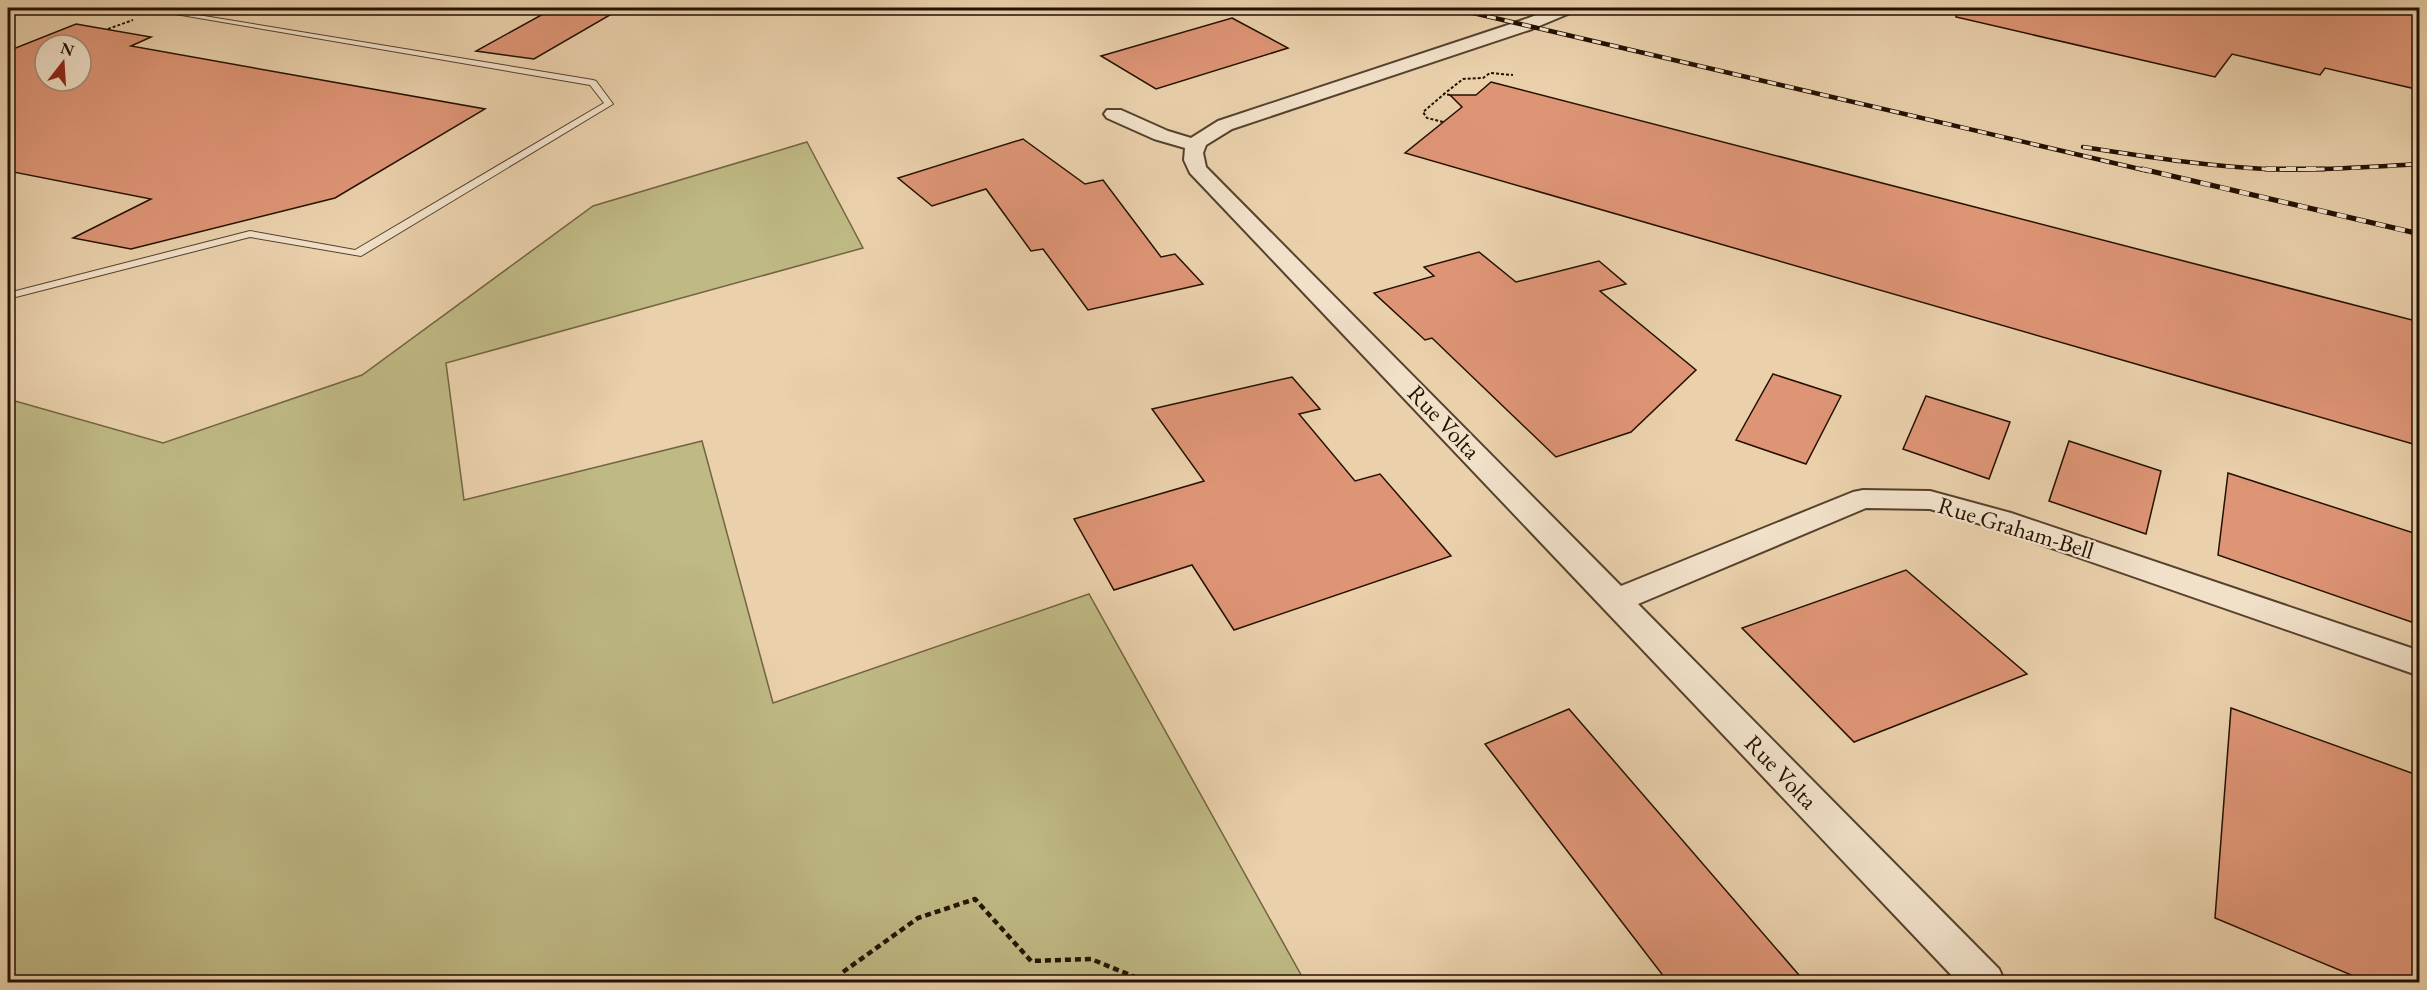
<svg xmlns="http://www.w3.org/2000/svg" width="2427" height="990" font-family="'EB Garamond',serif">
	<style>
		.green { fill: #bfb984; stroke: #726542; stroke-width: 1.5 }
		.building { fill: #de9576; stroke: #241101; stroke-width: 1.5; fill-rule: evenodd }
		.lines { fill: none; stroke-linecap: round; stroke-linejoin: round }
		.lane-casing { stroke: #56412c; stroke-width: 2 }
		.street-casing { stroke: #56412c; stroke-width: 4 }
		.path-far1 { stroke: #241101; stroke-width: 2; stroke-dasharray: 3 2; stroke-linecap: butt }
		.path { stroke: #241101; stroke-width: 4.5; stroke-dasharray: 6 4; stroke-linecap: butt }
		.lane { fill: #f1e1c9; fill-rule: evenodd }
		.street { fill: #f1e1c9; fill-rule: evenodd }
		.rail-far1-casing { stroke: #241101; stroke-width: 4.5 }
		.rail-casing { stroke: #241101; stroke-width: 5 }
		.rail-far1 { stroke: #f1e1c9; stroke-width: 3; stroke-dasharray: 9; stroke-linecap: butt }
		.rail { stroke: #f1e1c9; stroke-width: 4; stroke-dasharray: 10; stroke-linecap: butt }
		.labels { text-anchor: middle; stroke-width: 4.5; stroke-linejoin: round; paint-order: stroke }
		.street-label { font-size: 24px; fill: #241101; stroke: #f1e1c9 }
	</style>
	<rect width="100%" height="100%" fill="#ead1ac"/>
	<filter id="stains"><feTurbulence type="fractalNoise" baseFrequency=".00333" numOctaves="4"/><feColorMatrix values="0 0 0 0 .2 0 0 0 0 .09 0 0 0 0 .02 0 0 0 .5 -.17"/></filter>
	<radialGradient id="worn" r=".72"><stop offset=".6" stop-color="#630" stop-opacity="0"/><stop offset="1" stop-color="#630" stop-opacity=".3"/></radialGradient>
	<path class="green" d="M807,142l56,106 -417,115 18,137 238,-59 71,262 316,-109 216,388h-1297v-583l155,44 199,-68 231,-169z"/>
	<path class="building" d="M554,8h68l-88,51 -58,-8z
		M1957,8h463v82l-95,-22 -5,7 -88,-21 -17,23 -259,-60z
		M1232,18l56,30 -132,41 -55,-33z
		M76,24l75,13 -20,9 354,63 -150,89 -204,51 -58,-11 78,-39 -143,-28v-120zM45,45h36v36h-36z
		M1491,82l929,240v124l-1015,-293 57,-46 -12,-12h26z
		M1023,139l62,45 18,-4 58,77 14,-3 28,30 -115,26 -45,-61 -12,2 -45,-62 -54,17 -34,-28z
		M1479,252l37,30 83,-21 27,23 -26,7 96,79 -65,62 -75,25 -124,-119 -7,2 -51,-47 60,-17 -10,-9z
		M1773,374l68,22 -35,68 -70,-24z
		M1292,377l28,32 -21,5 56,67 25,-7 71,82 -217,74 -42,-65 -78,25 -40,-71 130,-38 -52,-72z
		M1926,396l84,26 -21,57 -86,-30z
		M2069,441l92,30 -15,63 -97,-33z
		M2228,473l192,62v90l-202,-70z
		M1906,570l121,104 -173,68 -112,-114z
		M2231,708l189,68v206h-52l-153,-64z
		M1569,709l236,273h-137l-183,-238z"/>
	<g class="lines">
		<defs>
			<path id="lane" d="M140,8h15l438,72 3,1 17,23 -252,152 -111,-19 -242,62v-6l242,-62 105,19 249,-147 -14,-18z"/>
			<path id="street" d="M1556,8h21l-2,3 -43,18 -300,100 -26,16 -3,8 3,14 415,419 232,-94 10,-2 67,1 81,22 409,138v25l-429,-149 -61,-18 -64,-1 -228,96 361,365 6,13h-47l-768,-809 -6,-13 1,-12 -31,-9 -47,-21 -3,-4 3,-4h14l47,21 23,7 27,-17 302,-100z"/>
		</defs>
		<use href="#lane" class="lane-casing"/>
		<use href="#street" class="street-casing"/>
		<path class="path-far1" d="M8,10l5,-2
			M108,29l25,-9
			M1450,95l-6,-1 19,-15 20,-1 7,-5 23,2
			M1443,122l-16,-4 -4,-6 21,-18"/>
		<path class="path" d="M843,982v-10l75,-54 57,-19 56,62 60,-2 56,23"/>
		<use href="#lane" class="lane"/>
		<use href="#street" class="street"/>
		<defs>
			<path id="rail-far1" d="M1452,8l696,163
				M2083,147c60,9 121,19 182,22 51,2 103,-2 155,-5"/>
			<path id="rail" d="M2142,169l278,65
				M2266,169h58"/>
		</defs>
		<use href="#rail-far1" class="rail-far1-casing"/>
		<use href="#rail" class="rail-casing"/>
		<use href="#rail-far1" class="rail-far1"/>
		<use href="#rail" class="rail"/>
	</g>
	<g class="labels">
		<g class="street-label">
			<text transform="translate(1444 422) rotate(46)" y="8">Rue Volta</text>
			<text transform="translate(2016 528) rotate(17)" y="8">Rue Graham-Bell</text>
			<text transform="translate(1781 772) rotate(46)" y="8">Rue Volta</text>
		</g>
	</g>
	<rect width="2427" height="990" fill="none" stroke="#ead1ac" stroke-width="30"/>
	<rect x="9" y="9" width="2409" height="972" fill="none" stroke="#241101" stroke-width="3"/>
	<rect x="15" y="15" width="2397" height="960" fill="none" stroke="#241101" stroke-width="1.5"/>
	<g transform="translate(63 63) rotate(17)"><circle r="28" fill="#f1e1c9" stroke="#9f8e79" stroke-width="1.5"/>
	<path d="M0-4.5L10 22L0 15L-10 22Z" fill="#8f2418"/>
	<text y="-9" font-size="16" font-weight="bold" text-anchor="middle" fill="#241101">N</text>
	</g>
	<rect width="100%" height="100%" filter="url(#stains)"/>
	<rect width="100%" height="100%" fill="url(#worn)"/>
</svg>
